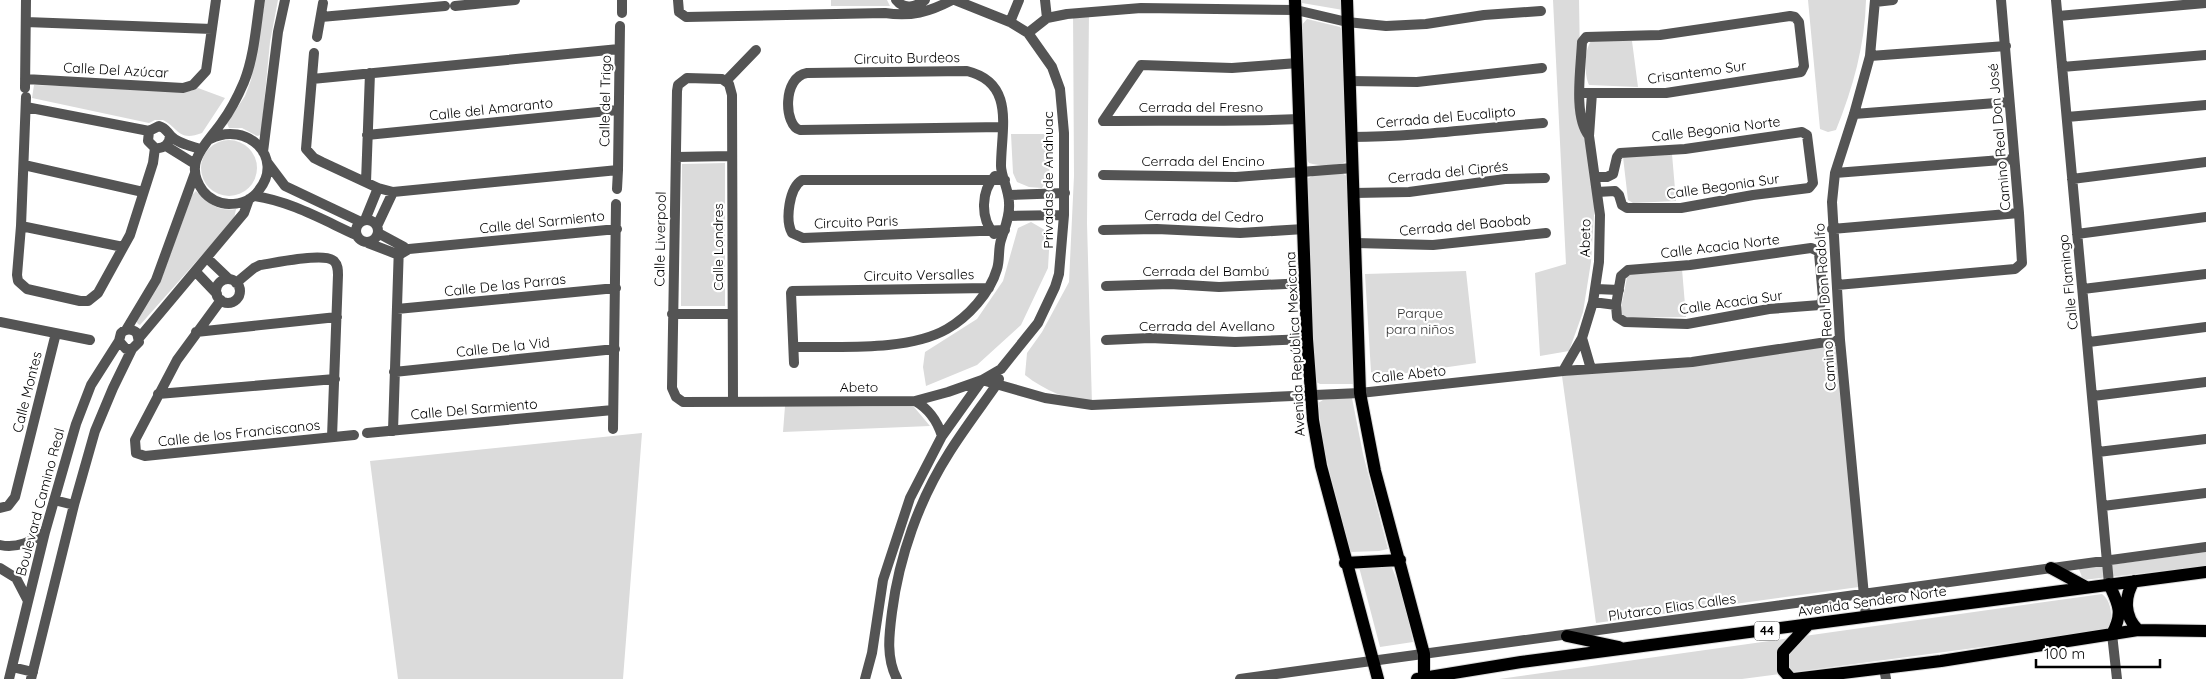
<svg xmlns="http://www.w3.org/2000/svg" width="2206" height="679" font-family="Quicksand,sans-serif">
	<style>
		.green { fill: #dbdbdb }
		.lines { fill: none; stroke-linecap: round; stroke-linejoin: round }
		.major-casing { stroke: #dbdbdb; stroke-width: 14 }
		.minor { stroke: #545454; stroke-width: 10 }
		.major { stroke: #000; stroke-width: 12 }
		.labels { text-anchor: middle; stroke-width: 4.5; stroke-linejoin: round; paint-order: stroke }
		.shield { fill: #fff; stroke: #4c4c4c; stroke-width: 1 }
		.shield-label { font-size: 12px; font-weight: bold; fill: #000 }
		.street-label { font-size: 14px; fill: #000; stroke: #fff }
		.park-label { font-size: 14px; fill: #323232; stroke: #fff }
	</style>
	<rect width="100%" height="100%" fill="#fff"/>
	<path class="green" d="M265,0h13l-8,42 -9,93 -4,1 -15,-8h-13l-2,-5 18,-27 6,-16z
		M831,0h56l3,6h-59z
		M1302,0h40l1,10 -41,-7z
		M1553,0h26l2,117 14,83 -4,62 -8,50 -14,39 -29,5 -5,-83 31,-9z
		M1808,0h58c-1,45 -13,88 -30,130l-8,2 -8,-3z
		M1073,10l16,2 -2,211 5,182c-24,-6 -47,-14 -67,-30l2,-22 15,-21 27,-50 5,-106z
		M1307,19l33,8 4,7 3,127c-9,6 -28,5 -38,2l-4,-7 -4,-130z
		M1591,41h41l6,46 -49,-2c-5,-11 -5,-34 2,-44z
		M34,85l157,6 7,-3 27,10 -23,35c-24,9 -23,-5 -39,-13h-8l-6,3 -117,-25z
		M1011,134h41l-3,42 -7,12 -13,-1 -12,-5 -4,-9z
		M201 168a28 28 0 1 1 56 0a28 28 0 1 1-56 0Z
		M1672,154l4,47 -43,2 -5,-3 -5,-43z
		M725,163v143h-44l1,-142z
		M1342,173l6,4 9,203 -4,4h-33l-6,-3 -7,-202 7,-4z
		M196,191c11,12 23,21 40,18l-2,10 -94,106 -2,-1 -2,-3 26,-44 30,-82z
		M1031,222l19,11 -2,35 -27,57 -44,40 -51,21 -3,-19 2,-15 52,-33 26,-38 15,-53z
		M1682,269l4,48 -62,1 -4,-5 8,-41z
		M1466,271l10,92 -97,14 -8,-5 -6,-98z
		M1838,344l21,243 -263,36 -34,-247z
		M1344,398h8l11,56 25,95 -9,2 -29,1 -26,-102 -6,-47 5,-3z
		M785,406l129,1 16,19 -147,6z
		M642,433l-19,246h-225l-28,-218z
		M2206,552v14l-123,14 -4,-11z
		M1391,565l15,39 7,38 -33,5 -21,-80z
		M2102,594c10,7 11,25 7,36l-367,49h-243z"/>
	<g class="lines">
		<defs>
			<path id="major" d="M1295,0l12,339 6,81 8,46 57,213
				M1347,0l13,393 15,78 49,183v25
				M1345,563l55,-3
				M2051,568l35,19
				M2134,581c-10,16 -10,35 4,49
				M2109,584c9,20 15,28 3,50
				M1567,636l52,11
				M1417,679l104,-17 685,-90
				M1791,679l-8,-9v-18l25,-27
				M1794,679l147,-18 197,-31 68,1"/>
		</defs>
		<use href="#major" class="major-casing"/>
		<path class="minor" d="M678,0l1,12 7,5 199,-4c26,4 44,-1 67,-13
			M896,0c8,10 20,7 29,0
			M1045,0l2,18
			M2056,0l53,584
			M1875,2l18,-2
			M455,6l60,-6
			M622,13v-13
			M2058,16l148,-13
			M321,17l124,-11
			M26,22l186,7
			M1010,22l9,-22
			M1028,33l19,-15 20,-4 74,-6 155,2 51,12 39,4 40,-2 58,-9 57,-4
			M317,37l6,-34
			M314,53l-8,96 8,9 8,4 56,26 15,4 225,-22 2,-144
			M1870,56l136,-10
			M2062,67l144,-12
			M25,79l158,9 10,-3 13,-14 10,-71
			M312,79l307,-30
			M726,81l30,-31
			M1349,81l68,1 125,-14
			M25,88l1,-88
			M1580,93h86l135,-21 3,-6 -5,-44 -4,-5 -5,-1 -130,19 -74,2 -4,5c-1,25 -9,75 7,94
			M26,97l-5,129 -4,49 1,6 9,8 53,12h8l10,-8 32,-58 23,-72 2,-15
			M26,107l123,24
			M1854,114l155,-12
			M2067,117l139,-12
			M1103,121l38,-56 91,3 66,-5
			M1103,121c66,-1 131,1 196,-2
			M170,135c0,9 -6,14 -15,13l-7,-7 1,-10 10,-5c7,2 7,5 12,10 6,7 20,10 29,13
			M367,135l251,-25
			M1351,137c65,0 128,-9 192,-14
			M210,139c37,-19 75,19 49,51 -7,10 -18,14 -30,14 -9,0 -20,-5 -26,-13 -21,-29 3,-46 19,-69 9,-12 16,-26 22,-40 10,-25 12,-55 16,-82
			M166,146l29,18
			M263,152l15,-120 7,-32
			M676,157l56,-1
			M267,162l18,24 76,36
			M24,165l119,27
			M1835,173l179,-14
			M1103,175l133,2 117,-9
			M1595,177h12l6,-3 4,-17 3,-4 65,-4 117,-17 5,3 6,48 -4,5 -56,7 -72,13h-54l-5,-3 -3,-10 -4,-4 -18,1
			M2072,179l134,-17
			M1005,180h-203c-13,8 -17,40 -10,53l11,5 202,-8
			M366,182l4,-109
			M617,189l1,-19
			M1354,193l55,-1 96,-13 40,-1
			M1009,195l56,-2
			M254,196c36,5 69,24 102,39
			M1009,216l55,-1
			M356 231a11 11 0 1 1 22 0a11 11 0 1 1-22 0Z
			M365,220l13,-32
			M21,226l102,21
			M377,226l16,-34
			M1832,229l187,-16
			M1103,230l54,-1 83,4 64,-4
			M378,233l26,14
			M994,234c-14,-16 -13,-43 1,-58
			M2077,234l129,-17
			M368,243l31,12 10,-6 208,-20
			M1356,243l77,2 113,-12
			M207,258l22,21
			M196,272l21,22
			M216 291a12 12 0 1 1 24 0a12 12 0 1 1-24 0Z
			M236,283l18,-15 6,-3c15,-2 64,-13 74,-4 4,4 4,9 4,14l-6,162
			M1837,285l178,-16 7,-6 -3,-50 -18,-213
			M1106,286l64,-2 49,3 87,-4
			M1596,289l23,1
			M2083,289l123,-15
			M221,300l-44,60 -42,80 1,13 9,3 209,-21
			M1593,302l23,3 1,12 8,5 62,2 82,-15 51,-4 3,-7 -4,-45 -3,-3 -5,-2 -121,17 -62,5 -7,6 -5,29
			M397,309l219,-21
			M672,314h60
			M0,322l90,18
			M126,330l30,-50 39,-107
			M196,332l141,-15
			M139,338l105,-125 5,-14
			M1582,338l9,31
			M1106,340l44,-2 85,4 72,-3
			M2089,342l117,-15
			M794,347c45,-1 113,5 153,-18 21,-12 43,-36 50,-60 3,-9 1,-20 4,-29 4,-13 9,-24 8,-37 0,-13 -8,-27 -8,-37 0,-37 15,-83 -34,-95l-160,2c-25,4 -23,53 -7,57l203,-3
			M794,363l-3,-70 1,-2 197,-3
			M1563,371l19,-33 11,-36 6,-40 1,-47 -11,-79 3,-43
			M394,372l221,-23
			M158,394l177,-15
			M2093,396l113,-14
			M733,400l-1,-305 -3,-11 -7,-5 -35,-1 -9,7 -1,6 -5,297 4,9 7,5 232,-1 33,-9 34,-12 63,18 47,7 268,-12 203,-22 129,-9 148,-22
			M915,401c14,8 22,19 27,35
			M613,429l3,-225
			M393,431l6,-186
			M367,433l246,-23
			M2098,452l108,-13
			M54,500l20,5
			M2103,506l103,-13
			M0,508l8,-2 7,-9 41,-164
			M0,545c17,4 32,-4 45,-13
			M0,568l16,10 12,23
			M1866,617l-26,-277 -8,-138 3,-29 19,-59 16,-58 5,-56
			M2112,634l5,45
			M12,667l21,5
			M1884,668l2,11
			M9,679l36,-147 31,-108 15,-39 28,-44
			M31,679l43,-174 21,-74 18,-43 19,-39 7,-7 -2,-9c-5,-4 -10,-5 -16,0l-2,8 7,8h6
			M865,679l7,-26 11,-73 27,-82 32,-62 40,-56 19,-11 37,-46 17,-36 4,-13 5,-59v-82l-4,-44 -8,-22 -24,-34 -18,-11 -55,-22
			M897,679c-11,-21 -8,-44 -5,-67 7,-55 27,-112 57,-159 15,-24 32,-46 48,-69l2,-5
			M1240,679l966,-132"/>
		<use href="#major" class="major"/>
	</g>
	<g class="labels">
		<rect class="shield" x="1754.5" y="621.5" width="25" height="19" rx="4"/>
		<g class="shield-label">
			<text x="1767" y="635">44</text>
		</g>
		<g class="street-label">
			<text transform="translate(907 58) rotate(-1)" y="5">Circuito Burdeos</text>
			<text transform="translate(116 70) rotate(3)" y="5">Calle Del Azúcar</text>
			<text transform="translate(1697 72) rotate(-8)" y="5">Crisantemo Sur</text>
			<text transform="translate(605 101) rotate(-89)" y="5">Calle del Trigo</text>
			<text x="1201" y="112">Cerrada del Fresno</text>
			<text transform="translate(491 109) rotate(-6)" y="5">Calle del Amaranto</text>
			<text transform="translate(1446 117) rotate(-5)" y="5">Cerrada del Eucalipto</text>
			<text transform="translate(1716 129) rotate(-7)" y="5">Calle Begonia Norte</text>
			<text transform="translate(1999 137) rotate(-95)" y="5">Camino Real Don José</text>
			<text x="1203" y="166">Cerrada del Encino</text>
			<text transform="translate(1448 172) rotate(-6)" y="5">Cerrada del Ciprés</text>
			<text transform="translate(1048 180) rotate(-90)" y="5">Privadas de Anáhuac</text>
			<text transform="translate(1723 186) rotate(-8)" y="5">Calle Begonia Sur</text>
			<text transform="translate(1204 216) rotate(1)" y="5">Cerrada del Cedro</text>
			<text transform="translate(542 222) rotate(-6)" y="5">Calle del Sarmiento</text>
			<text transform="translate(856 222) rotate(-2)" y="5">Circuito Paris</text>
			<text transform="translate(1465 225) rotate(-5)" y="5">Cerrada del Baobab</text>
			<text transform="translate(1585 238) rotate(-89)" y="5">Abeto</text>
			<text transform="translate(660 239) rotate(-89)" y="5">Calle Liverpool</text>
			<text transform="translate(1720 246) rotate(-7)" y="5">Calle Acacia Norte</text>
			<text transform="translate(718 247) rotate(-90)" y="5">Calle Londres</text>
			<text x="1206" y="276">Cerrada del Bambú</text>
			<text transform="translate(919 275) rotate(-1)" y="5">Circuito Versalles</text>
			<text transform="translate(2068 282) rotate(-96)" y="5">Calle Flamingo</text>
			<text transform="translate(505 285) rotate(-6)" y="5">Calle De las Parras</text>
			<text transform="translate(1731 302) rotate(-8)" y="5">Calle Acacia Sur</text>
			<text transform="translate(1825 307) rotate(-94)" y="5">Camino Real Don Rodolfo</text>
			<text x="1207" y="331">Cerrada del Avellano</text>
			<text transform="translate(1295 344) rotate(-93)" y="5">Avenida República Mexicana</text>
			<text transform="translate(503 347) rotate(-6)" y="5">Calle De la Vid</text>
			<text transform="translate(1409 374) rotate(-6)" y="5">Calle Abeto</text>
			<text x="859" y="392">Abeto</text>
			<text transform="translate(27 392) rotate(-76)" y="5">Calle Montes</text>
			<text transform="translate(474 409) rotate(-5)" y="5">Calle Del Sarmiento</text>
			<text transform="translate(239 433) rotate(-6)" y="5">Calle de los Franciscanos</text>
			<text transform="translate(40 502) rotate(-75)" y="5">Boulevard Camino Real</text>
			<text transform="translate(1872 601) rotate(-8)" y="5">Avenida Sendero Norte</text>
			<text transform="translate(1672 607) rotate(-8)" y="5">Plutarco Elias Calles</text>
		</g>
		<g class="park-label">
			<text x="1420" y="318">Parque<tspan x="1420" dy="16">para niños</tspan></text>
		</g>
	</g>
	<path d="M2036 659v8h124v-8" fill="none" stroke="#000000" stroke-width="2.5"/>
	<text x="2044" y="659" font-size="15" fill="#000000" stroke="#ffffff" stroke-width="4" paint-order="stroke">100 m</text>
</svg>
